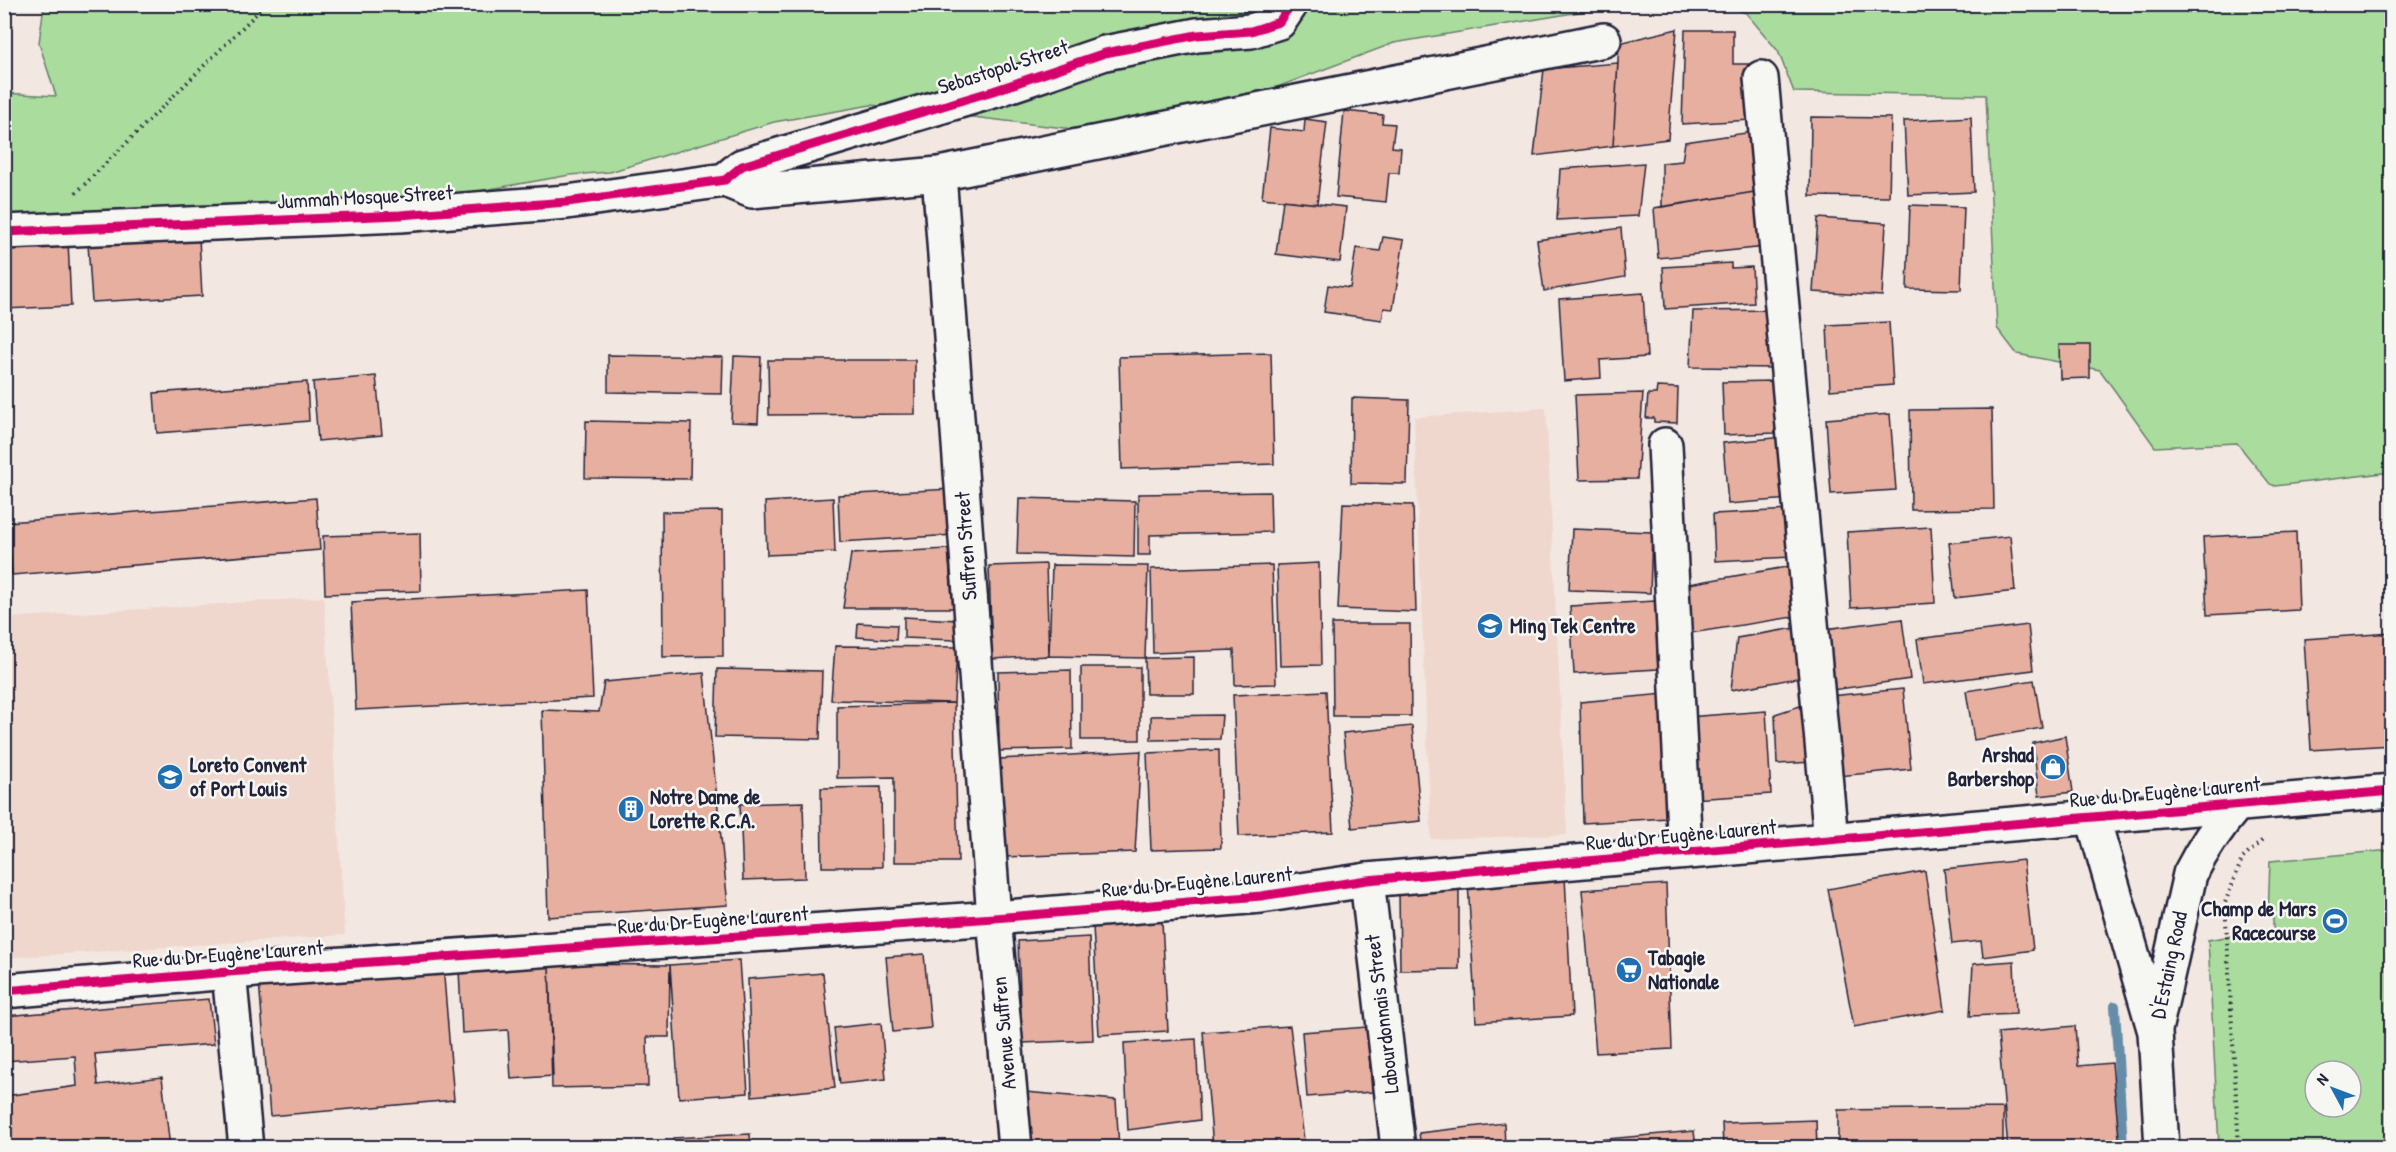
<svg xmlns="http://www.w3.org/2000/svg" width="2396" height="1152" font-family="'Patrick Hand',sans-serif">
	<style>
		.built { fill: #efd7cd }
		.green { fill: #aadc9d; stroke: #667f6c; stroke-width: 1.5; fill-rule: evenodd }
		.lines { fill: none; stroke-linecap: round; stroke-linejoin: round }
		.stream { stroke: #658ca9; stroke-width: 10 }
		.building { fill: #e7af9f; stroke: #22223b; stroke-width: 1.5 }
		.minor-casing { stroke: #22223b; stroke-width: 38 }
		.tertiary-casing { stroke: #22223b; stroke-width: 38 }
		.path { stroke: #22223b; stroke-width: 4; stroke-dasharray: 1.5 4.5; stroke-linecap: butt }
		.minor { stroke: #f6f6f2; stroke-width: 33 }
		.tertiary { stroke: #f6f6f2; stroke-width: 33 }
		.cycleway-casing { stroke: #f6f6f2; stroke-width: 13 }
		.cycleway { stroke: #d6006c; stroke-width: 9 }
		.labels { text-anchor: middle; stroke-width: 5; stroke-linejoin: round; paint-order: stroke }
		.street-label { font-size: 21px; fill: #22223b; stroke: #f6f6f2 }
		.poi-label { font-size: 21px; font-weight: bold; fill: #22223b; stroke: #f6f6f2; text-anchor: start }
	</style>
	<rect width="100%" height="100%" fill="#f3e8e1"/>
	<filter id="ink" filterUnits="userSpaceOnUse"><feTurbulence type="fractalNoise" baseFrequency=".0167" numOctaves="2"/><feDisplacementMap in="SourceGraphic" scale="12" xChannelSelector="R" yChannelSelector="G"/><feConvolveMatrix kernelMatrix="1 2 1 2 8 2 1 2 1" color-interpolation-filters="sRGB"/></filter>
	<g filter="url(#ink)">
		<path class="built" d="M1546,408l21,427 -136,4 -17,-422z
			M324,597l21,338 -340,23v-340z"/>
		<path class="green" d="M44,5h1577l-227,38 -149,56 -80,22 -92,8 -202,-24 -97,17 -164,50 -40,3 -165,29 -400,15 -1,-126 52,3 -17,-53z
			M1727,5h664v467l-116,14 -5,-2 -33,-41 -82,4 -55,-77 -83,-16 -20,-26 -11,-233 -192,-3 -16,-41 -32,-38z
			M2391,850v297h-172l-11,-207 65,-11v-11l-5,-3 2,-54zM2315,1071h36v36h-36z"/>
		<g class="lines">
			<path class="stream" d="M2115,1006l8,142"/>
		</g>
		<path class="building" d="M1677,29l-9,110 -55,7 6,-103z
			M1685,30h48v34h18v56l-69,4z
			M1618,63l-5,83 -79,10 10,-87z
			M1344,111l39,4 -1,8 13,1 -3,23 9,1 -2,25h-10l-3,29 -50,-5z
			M1811,117l80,1 -2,79 -79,-1z
			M1971,117l3,75 -66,3 -4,-74z
			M1305,119l22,3 -10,82 -55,-6 8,-70 34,4z
			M1759,131l1,60 -98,16v-44l20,-2 3,-19z
			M1644,163l-6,53 -81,4 3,-51z
			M1760,191l6,56 -108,11 -4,-50z
			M1283,200l63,7 -6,55 -64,-8z
			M1910,205l54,2 -3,83 -54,-1z
			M1818,218l68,5 -4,73 -69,-4z
			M1621,228l4,49 -81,14 -7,-51z
			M1383,237l21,3 -11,69 -9,-1 -2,12 -58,-8 4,-27 22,3 6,-40 24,3z
			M199,238l3,58 -110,6 -4,-58z
			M68,241l3,65 -67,3v-65z
			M1731,263v5l21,-1 2,36 -89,6 -2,-42z
			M1643,293l4,64 -47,3 1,18 -37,3 -5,-82z
			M1778,310l-1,58 -87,-1 3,-56z
			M1889,322l4,63 -63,5 -3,-65z
			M2059,345h31v33l-30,1z
			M1271,353l3,111 -152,5 -3,-112z
			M608,355l115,2 -1,37 -114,-2z
			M734,356l27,1 -3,66 -27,-1z
			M768,360h147v54l-146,1z
			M376,376l6,59 -64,6 -5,-59z
			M1774,381l1,52 -51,2 -2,-53z
			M307,382l2,39 -152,12 -3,-40z
			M1657,387l21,1 -1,35 -23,-1v-4h-8l2,-24h8z
			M1643,393l-6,86 -58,1 -4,-85z
			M1352,398l57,2 -2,84 -56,-1z
			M1992,409l2,100 -83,1 -1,-100z
			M1890,414l6,76 -65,4 -5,-75z
			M586,421l105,2 -1,56 -105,-1z
			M1785,437l4,62 -61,5 -5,-61z
			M952,489l2,46 -114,7 -2,-47z
			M1270,492l1,40 -121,3v20h-12v-61z
			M316,498l4,52 -308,25 -4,-53z
			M833,498l2,54 -68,3 -2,-53z
			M1019,498l116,3 -1,56 -117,-3z
			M1343,503l70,2 3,107 -78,-3z
			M1790,510l2,47 -77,4 -2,-47z
			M722,511l1,145 -60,1 -1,-145z
			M1931,527l4,76 -84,5 -4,-76z
			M1572,529l80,3 -2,61 -81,-3z
			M2296,532l3,78 -92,5 -4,-78z
			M420,533l1,58 -96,3 -2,-58z
			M2010,536l5,55 -60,7 -6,-55z
			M948,549l5,59h-110l8,-54z
			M1319,563l2,102 -41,1 -3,-101z
			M1046,564l3,92 -57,3 -3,-93z
			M1052,565l96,1 -3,92 -96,-2z
			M1272,565l4,119 -41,1 -1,-35 -81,3 -2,-84z
			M1792,566l8,50 -115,18 -8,-48z
			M588,590l5,108 -237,12 -5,-108z
			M1655,601l3,68 -84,5 -4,-68z
			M904,617l53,3 -2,20 -51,-2z
			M1902,619l8,60 -78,11 -7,-61z
			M858,623l39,2 -1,15 -39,-3z
			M1332,624h78l1,92h-78z
			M2028,625l5,45 -110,14 -6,-45z
			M1795,628l8,49 -72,13 6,-52z
			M2392,633v112l-81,5 -7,-111z
			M835,646l122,1 -3,56 -123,-3z
			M1194,657v37h-48l-1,-36z
			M1081,667h59v73h-59z
			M717,669l105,2 -2,68 -105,-2z
			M1071,670l1,79 -73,2 -1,-79z
			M704,673l24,232 -180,12 -6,-207 57,2 5,-30z
			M2034,680l8,48 -68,12 -8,-49z
			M1903,689l8,80 -73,7 -8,-80z
			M1326,691l7,141 -94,4 -6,-141z
			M1664,694l4,124 -85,5 -3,-121z
			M1812,702l2,60 -37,2 -2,-50z
			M954,703l4,159h-64v-85l-57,1v-72z
			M1766,711l5,83 -79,5 -5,-82z
			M1222,715l-2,24 -69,1v-24z
			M1412,726l9,95 -69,7 -9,-95z
			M2065,736l8,56 -34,4 -6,-53z
			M1219,750l2,98 -70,2 -4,-97z
			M1141,751l-6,101 -132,5 -3,-98z
			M881,787l1,80h-60l-1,-79z
			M803,802l2,76 -62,2 -3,-76z
			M2023,860l10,90 -50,7 -2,-16 -29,3 -8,-75z
			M1925,871l20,139 -91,17 -26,-138z
			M1565,877l7,139 -96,6 -8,-140z
			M1666,884l6,165 -76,4 -14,-163z
			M1459,888v81l-59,1 -1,-81z
			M1162,922l6,109 -69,4 -6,-109z
			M1089,937l4,103 -71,3 -4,-102z
			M924,954l7,74 -38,4 -7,-75z
			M739,960l9,133 -69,5 -9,-133z
			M2014,961l2,53 -46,2 3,-52z
			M549,964l4,112 -42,3 -3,-49 -46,3 -3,-64z
			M549,964l121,1 -1,72h-22l1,49 -96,2z
			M443,965l11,135 -184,16 -11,-135z
			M823,973l12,115 -83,8 -4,-117z
			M209,999l5,45 -119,10 3,31 64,-8 8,71h-160l-5,-52 72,-10 -2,-30 -71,5v-45z
			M881,1023l5,56 -46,5 -6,-56z
			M1290,1026l14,114 -91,7 -10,-115z
			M2075,1026l3,40 34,-3 8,85h-112l-10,-115z
			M1367,1027l5,65 -65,5 -5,-65z
			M1196,1039l4,81 -72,10 -4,-87z
			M1025,1092l91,8 3,48h-89z
			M2003,1108v40h-165v-38z
			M1816,1120l1,28h-94l-1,-25z
			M1504,1123l1,25h-84l-2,-15z
			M1694,1131l2,17h-110v-7z
			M750,1134l1,14h-77l-1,-10z
			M1383,1139v9h-89z
			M1011,1140l1,8h-50v-4z
			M1205,1143v5h-43z"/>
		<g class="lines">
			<defs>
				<path id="minor" d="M1761,78l70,762
					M939,174l55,744 21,230
					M725,180l27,11 187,-17 665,-134
					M4,232l396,-17 167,-13 158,-22 17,-14 251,-75 112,-38 92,-18 54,-4 28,-9 12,-18
					M1665,445l20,407
					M1367,880l31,268
					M229,972l17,176"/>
				<path id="tertiary" d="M2092,815l63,217 7,116
					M4,991l225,-19 765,-54 267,-22 106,-16 1025,-89
					M2155,1030l35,-156c13,-26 28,-48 47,-70"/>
			</defs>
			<use href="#minor" class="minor-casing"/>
			<use href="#tertiary" class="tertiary-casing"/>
			<path class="path" d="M76,193l190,-189
				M2239,1148l-14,-245 17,-44 23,-21"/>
			<use href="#minor" class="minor"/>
			<use href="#tertiary" class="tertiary"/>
			<defs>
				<path id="cycleway" d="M4,232l396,-17 167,-13 158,-22 17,-14 251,-75 112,-38 92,-18 54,-4 28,-9 12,-18
					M4,991l225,-19 765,-54 267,-22 106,-16 1025,-89"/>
			</defs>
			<use href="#cycleway" class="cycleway-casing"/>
			<use href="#cycleway" class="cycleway"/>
		</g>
	</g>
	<defs>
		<symbol id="school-disc" viewBox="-11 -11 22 22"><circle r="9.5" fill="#1f6fb2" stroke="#f6f6f2"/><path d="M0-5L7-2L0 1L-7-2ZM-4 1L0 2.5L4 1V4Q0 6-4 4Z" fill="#fff"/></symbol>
		<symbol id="shop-disc" viewBox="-11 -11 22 22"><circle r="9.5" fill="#1f6fb2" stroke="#f6f6f2"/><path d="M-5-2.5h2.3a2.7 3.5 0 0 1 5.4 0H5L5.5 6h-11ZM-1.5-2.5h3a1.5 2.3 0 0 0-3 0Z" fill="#fff"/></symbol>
		<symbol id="building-disc" viewBox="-11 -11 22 22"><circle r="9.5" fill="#1f6fb2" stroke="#f6f6f2"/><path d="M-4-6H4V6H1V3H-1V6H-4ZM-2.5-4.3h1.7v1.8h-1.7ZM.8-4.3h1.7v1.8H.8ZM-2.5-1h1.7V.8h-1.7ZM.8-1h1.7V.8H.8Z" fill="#fff"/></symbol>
		<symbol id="stadium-disc" viewBox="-11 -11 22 22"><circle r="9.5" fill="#1f6fb2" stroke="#f6f6f2"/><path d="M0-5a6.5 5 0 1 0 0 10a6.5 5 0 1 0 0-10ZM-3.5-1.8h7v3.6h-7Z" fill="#fff"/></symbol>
		<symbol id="supermarket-disc" viewBox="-11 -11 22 22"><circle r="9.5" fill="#1f6fb2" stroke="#f6f6f2"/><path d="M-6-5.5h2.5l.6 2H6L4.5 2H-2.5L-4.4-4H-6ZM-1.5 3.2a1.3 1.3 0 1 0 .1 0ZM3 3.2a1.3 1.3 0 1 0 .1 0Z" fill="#fff"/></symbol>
	</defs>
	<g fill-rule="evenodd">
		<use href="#school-disc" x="1475" y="611" width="30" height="30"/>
		<use href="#shop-disc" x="2038" y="752" width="30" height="30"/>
		<use href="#school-disc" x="155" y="762" width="30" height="30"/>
		<use href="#building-disc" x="616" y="794" width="30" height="30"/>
		<use href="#stadium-disc" x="2320" y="906" width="30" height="30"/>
		<use href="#supermarket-disc" x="1614" y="955" width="30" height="30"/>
	</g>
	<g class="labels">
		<g class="street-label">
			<text transform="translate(1003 67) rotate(-18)" y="7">Sebastopol Street</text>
			<text transform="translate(365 197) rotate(-3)" y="7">Jummah Mosque Street</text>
			<text transform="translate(966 546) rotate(-94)" y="7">Suffren Street</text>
			<text transform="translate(2165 792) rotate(-5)" y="7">Rue du Dr Eugène Laurent</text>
			<text transform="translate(1681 835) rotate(-5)" y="7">Rue du Dr Eugène Laurent</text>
			<text transform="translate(1197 882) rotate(-5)" y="7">Rue du Dr Eugène Laurent</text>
			<text transform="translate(713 920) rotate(-4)" y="7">Rue du Dr Eugène Laurent</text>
			<text transform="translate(228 954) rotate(-4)" y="7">Rue du Dr Eugène Laurent</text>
			<text transform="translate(2169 965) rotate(-78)" y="7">D'Estaing Road</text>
			<text transform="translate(1382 1014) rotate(-97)" y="7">Labourdonnais Street</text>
			<text transform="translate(1004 1033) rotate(-95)" y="7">Avenue Suffren</text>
		</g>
		<g class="poi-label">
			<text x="1510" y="633">Ming Tek Centre</text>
			<text x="2034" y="762" text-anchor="end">Arshad<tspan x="2034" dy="24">Barbershop</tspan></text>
			<text x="190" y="772">Loreto Convent<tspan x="190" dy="24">of Port Louis</tspan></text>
			<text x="650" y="804">Notre Dame de<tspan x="650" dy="24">Lorette R.C.A.</tspan></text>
			<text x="2316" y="916" text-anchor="end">Champ de Mars<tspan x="2316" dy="24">Racecourse</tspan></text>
			<text x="1648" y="965">Tabagie<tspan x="1648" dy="24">Nationale</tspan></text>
		</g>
	</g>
	<rect width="2396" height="1152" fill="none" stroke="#f6f6f2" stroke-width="24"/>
	<rect x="12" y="12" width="2372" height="1128" fill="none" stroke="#22223b" stroke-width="2" filter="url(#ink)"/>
	<g transform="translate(2333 1089) rotate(311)"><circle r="28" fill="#f6f6f2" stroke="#a1a1a9" stroke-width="1.5"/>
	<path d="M0-4.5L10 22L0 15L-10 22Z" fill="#1f6fb2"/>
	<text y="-9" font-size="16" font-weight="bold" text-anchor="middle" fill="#22223b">N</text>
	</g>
</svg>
